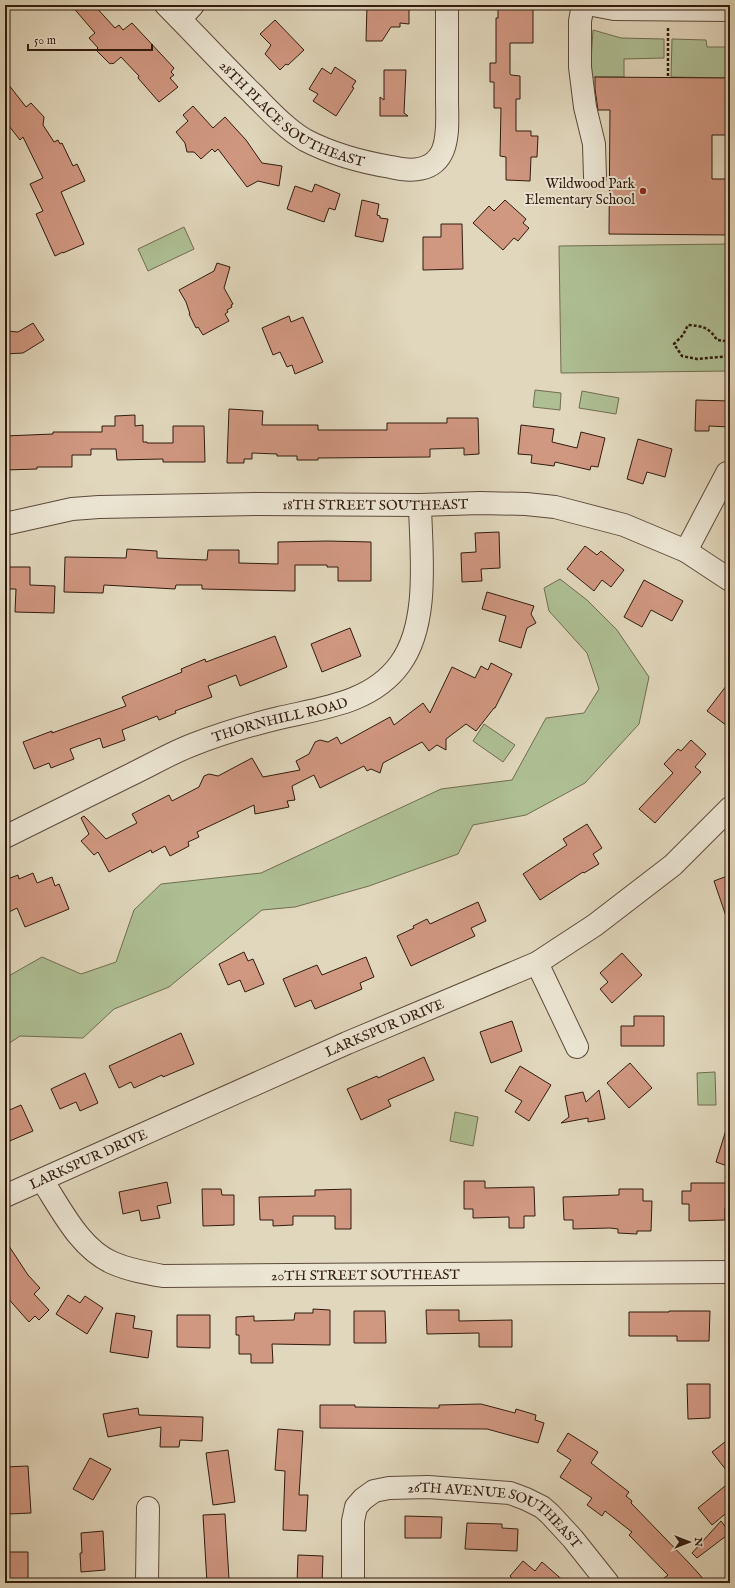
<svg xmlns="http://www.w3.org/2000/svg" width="735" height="1588" font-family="'IM FELL English',serif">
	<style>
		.green { fill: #aebf94; stroke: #706d51 }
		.building { fill: #d09781; stroke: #311b0e }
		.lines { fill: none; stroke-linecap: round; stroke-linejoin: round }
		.minor-casing { stroke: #5d4a3a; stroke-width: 24 }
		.path { stroke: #311b0e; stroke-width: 2.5; stroke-dasharray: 3 2; stroke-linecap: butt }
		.minor { stroke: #ece5d3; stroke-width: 22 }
		.poi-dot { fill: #8f2418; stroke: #ece5d3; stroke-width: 1.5 }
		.labels { text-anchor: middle; stroke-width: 4; stroke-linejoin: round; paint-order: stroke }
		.street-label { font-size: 14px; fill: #311b0e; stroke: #ece5d3 }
		.poi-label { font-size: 14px; fill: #311b0e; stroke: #ece5d3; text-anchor: end }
	</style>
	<rect width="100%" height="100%" fill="#e1d7bc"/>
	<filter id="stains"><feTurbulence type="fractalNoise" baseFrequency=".005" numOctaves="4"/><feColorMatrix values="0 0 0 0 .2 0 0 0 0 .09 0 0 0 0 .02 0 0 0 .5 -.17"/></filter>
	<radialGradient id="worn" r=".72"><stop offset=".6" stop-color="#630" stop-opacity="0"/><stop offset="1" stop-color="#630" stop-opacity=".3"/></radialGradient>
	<path class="green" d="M593,30l28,8 43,1v19l-40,1v18h-34z
		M672,39l34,1 1,7h23v31l-59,-1z
		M184,227l10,22 -46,22 -10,-22z
		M730,244v127l-169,2 -2,-127z
		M535,390l26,3 -1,17 -27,-3z
		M582,391l37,7 -3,16 -37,-6z
		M560,579l27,21 30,30 32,47 -10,47 -54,59 -59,32 -53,10 -15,29 -89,32 -74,21 -33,3 -93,77 -55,22 -31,29 -63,-2 -15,10v-68l37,-21 39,17 35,-12 18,-52 27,-26 100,-11 180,-84 71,-9 34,-62 38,-5 15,-24 -12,-36 -38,-42 -5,-23z
		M484,724l31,21 -12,17 -30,-21z
		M715,1072l1,33h-18l-1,-32z
		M455,1112l23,5 -5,29 -23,-5z"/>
	<path class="building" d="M71,5h23l21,23 4,-3 4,5 9,-7 42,45 -3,4 3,3 -4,3 8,9 -19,15 -21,-24 1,-2 -18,-19 -8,7 -1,-1 -2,1 -14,-14 2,-2 -9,-10 6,-5z
		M367,5h42v19l-9,-1v4h-9l-9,14h-16z
		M498,5h35v38h-23v31l1,1 9,1v23h-4v32h15v5h7l-1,21h-6l-1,24 -24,-1v-23l-6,-1 1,-48h-7v-26h-4v-19h6v-45h2z
		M275,20l29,30 -16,15 -2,-1 -6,6 -15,-16 6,-9 -11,-11z
		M335,67l21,14 -4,6 2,1 -18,28 -23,-15 5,-7 -9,-5 13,-21 9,6z
		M384,70h22l-2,43 4,3h-28v-19l4,3z
		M595,77l135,1v57h-18v44h18v56l-121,-1 1,-124h-12l-3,-21z
		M5,80l21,27 5,-4 13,14 -1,8 11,17 4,-2 2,4 2,-1 11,23 4,-2 8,17 -24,11 23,52 -21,9v-1l-8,4 -19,-42 7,-3 -13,-27 13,-6 -20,-41 -3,3 -15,-19z
		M193,106l20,22 12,-11 21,23 16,23 20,3 -3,20 -21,-5 -11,6 -29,-38 -3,3 -3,-3 -11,10 -7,-7h-7l-2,-9 -9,-11 12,-11 -5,-6z
		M315,184l25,10 -5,16 -6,-2 -5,14 -37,-13 8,-23 17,6z
		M362,200l17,4 -2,11 3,1v2l8,1 -5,23 -28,-6z
		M505,200l21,19 -3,4 6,5 -11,13 -4,-3 -11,12 -30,-27 16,-17 5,5z
		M441,224h21l1,45 -40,1v-33h18z
		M217,263l13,4 -6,21 9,16 -2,1 1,2 -5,3 1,2 -3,2 4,7 -26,14 -5,-8 -2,1 -7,-14h1l-4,-12 -7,-12 35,-19z
		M289,316l2,6 12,-5 20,45 -28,12 -3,-9 -5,2 -7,-15 -7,3 -11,-27z
		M33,323l11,17 -21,13 -18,1v-20h2v-3l11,1z
		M696,400l34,1v26l-21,-1v5h-14z
		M229,409l34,2 -1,14h56v5h69v-7h60v-5h31l1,36 -15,1v-7l-34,1v8l-112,1v2h-21v-4h-20v-2l-25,-1v6h-8v4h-17z
		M135,415v11l8,-1v17h4v1h26v-17h31l1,36h-42v-3l-46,1 -1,-11h-25v6h-19v12h-35v2l-32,1v-34l48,-2v-2h49v-6h13v-10z
		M521,425l33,4 -2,13 25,6 4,-16 24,6 -7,29 -7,-1 -1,4 -35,-8 -1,4 -23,-3 1,-8 -14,-1z
		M638,439l34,10 -7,28 -18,-5 -4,12 -16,-5z
		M499,532l1,36 -19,1 1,12 -20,1 -1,-29 15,-1 -1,-19z
		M327,541l44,1v39h-33v-14h-11v-2h-32v26l-93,-2v-4h-26l-1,4 -71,-4 -1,8 -39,-1 1,-35 61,1 1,-9 30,2v7l50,2 1,-10h31v13l39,1v-22z
		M585,546l12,9 4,-4 23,19 -13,17 -9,-7 -8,11 -27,-22z
		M6,567h24v18l25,1 -1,27 -39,-1 1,-23h-10z
		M644,580l39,21 -11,20 -21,-11 -9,17 -18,-10z
		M487,592l47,14 -3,8 5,9 -9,5 -6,20 -22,-7 7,-25 -24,-7z
		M350,628l11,28 -39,16 -11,-28z
		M275,636l12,31 -47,19 -4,-11 -28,11 4,11 -37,14 1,2 -17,7 -2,-4 -35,14 3,10 -22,8 -3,-10 -30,11 4,10 -23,9 -2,-5 -15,6 -11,-27 29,-11v2l74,-27 -4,-9 60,-25 -1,-3 24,-10 1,3z
		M491,663l21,11 -17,34h-1l-18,23 -10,-7 -20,15v11l-9,-5 -8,6 -7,-9 -39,21 -3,10 -9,-4 -4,2 -3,-5 -44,22 -6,-13 -22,11 3,14 -8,1 2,6 -34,7 -1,-9 -57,27 2,5 -11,5 1,4 -19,10 -5,-10 -13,7 -1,-3 -42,22 -11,-20 -4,3 -13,-14 8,-7 -8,-16 3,-2 22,23 31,-16 -5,-9 37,-19 3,6 27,-14 5,-11 5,-2 9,2 34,-18 11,19 37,-7 -4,-9 13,-7 6,-12 5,-2 8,2 9,-5 4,7 49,-27 4,8 29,-22 7,10 22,-46 23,11 6,-12 7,4z
		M730,681v47l-23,-17z
		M691,740l15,14 -11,13 6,5 -46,51 -16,-14 34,-36 -9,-9 14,-15 3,2z
		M587,824l15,24 -9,6 6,10 -15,9 -1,-1 -43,28 -17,-26 44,-29 -4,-6z
		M33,873l4,10 15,-6 3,9 4,-2 10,25 -44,18 -8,-19 -12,6v-34l13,-5 1,4z
		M730,875v47h-2l-14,-41z
		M478,902l8,19 -15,7 4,8 -64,30 -14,-30 17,-8 -1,-2 14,-7 3,5z
		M244,952l4,9 5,-2 11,25 -19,8 -5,-12 -12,5 -9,-21z
		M622,953l20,22 -30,28 -12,-14 8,-7 -8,-9z
		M366,957l8,20 -14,6 2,6 -47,20 -4,-9 -16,7 -12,-28 34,-14 5,10z
		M634,1016h30v30h-43v-20h13z
		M512,1021l10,30 -31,12 -11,-31z
		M181,1033l13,31 -31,13 -1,-2 -28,13 -3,-6 -12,6 -10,-22z
		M424,1057l10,23 -46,20 3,6 -30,14 -14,-31 30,-13 1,2z
		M630,1063l22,25 -23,20 -22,-25z
		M520,1066l31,19 -22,36 -14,-9 7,-11 -17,-10z
		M85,1073l13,30 -18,8 -4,-9 -16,7 -9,-20z
		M599,1090l6,29 -17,3v-4l-27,5 8,-6 -4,-21 18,-4 3,10z
		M21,1105l12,26 -28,12v-31z
		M727,1127l3,1v39l-14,-5z
		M464,1181h21v7l49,-1 1,29h-11v12h-15v-11l-36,1v-9h-9z
		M167,1182l4,21 -14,3 3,12 -19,3 -2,-11 -16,4 -4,-22z
		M691,1183h39v25h-5v12l-36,1v-17h-7v-13h9z
		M202,1189h19l1,6h12v30l-31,1z
		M351,1189v40h-16v-13h-42v9l-20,1v-6h-13l-1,-23 56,-1v-6z
		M619,1189h24v12h9l-1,30h-14v3l-19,-1v-4l-8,-1 -37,1v-9h-9l-1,-23 56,-2z
		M5,1240l23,35 12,13 -6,6 15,16 -10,10 -4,-4 -6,6 -24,-27z
		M68,1295l12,8 5,-7 18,12 -16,26 -31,-20z
		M313,1309l17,1v35l-58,-1 1,19h-22v-9h-12v-19h-3v-18l18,-1v5l40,-1 1,-7h18z
		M426,1310h33v11l53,-1v27h-33v-14l-52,1z
		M354,1311h31l1,32h-32z
		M669,1311h41l-1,30h-32v-5h-48v-24h40z
		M116,1313l19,3 -2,12 19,3 -4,27 -38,-6z
		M177,1315h33v33l-33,-1z
		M687,1384h23v34l-22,1z
		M481,1404l34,9 1,-4 20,6 -1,5 9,3 -6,20 -51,-14 -167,-1v-23h35v2l84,1v-3z
		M138,1408l1,7 64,2 -1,24 -22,-1 -1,7h-19l1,-20 -53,10 -5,-23z
		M278,1429l25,2 -4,64h9l-2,36 -23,-1 2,-59 -10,-1z
		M568,1433l30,19 -7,11 38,29 -3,4 6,5 -1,2 59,61 17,19h-49l10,-8 -39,-40 3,-3 -27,-21 -3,5 -15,-11 5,-7 -32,-21 11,-17 -14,-9z
		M730,1438v37l-18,-23z
		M228,1450l7,52 -22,3 -7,-52z
		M90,1458l21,11 -18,31 -20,-11z
		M28,1466l3,47 -23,1 -3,-47z
		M730,1482v28l-18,15 -14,-17z
		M225,1514l4,65h-5v4h-17l-4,-68z
		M405,1516l37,1 -1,21h-36z
		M721,1521l9,12 -33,25 -5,-5z
		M467,1523l35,1v4l16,1 -1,22 -52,-2z
		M103,1531l2,39 -24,2 -1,-19h2l-1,-20z
		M7,1552h21v31h-23v-17h2z
		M298,1555l25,1 -1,27h-25z
		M523,1561l12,10 7,-9 24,21h-49l-7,-7z"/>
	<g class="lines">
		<defs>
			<g id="minor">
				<path id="s1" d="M166,5c29,29 57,60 87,89 16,16 32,34 52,46 27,14 56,22 86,27 20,5 43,5 52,-17 6,-15 4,-35 4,-51 0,-31 0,-63 0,-94"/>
				<path d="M583,5l-3,16v46l5,40 9,37 1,33"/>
				<path d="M593,5l21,4 116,1"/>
				<path d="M180,19l13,-14"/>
				<path id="s2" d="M5,524l67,-15 27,-2 159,-3 162,1 60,-2 46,1 29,3 69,18 62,26 44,29"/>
				<path d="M686,551l41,-78"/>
				<path id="s3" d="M5,837c42,-21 83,-41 125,-62 21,-10 41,-22 62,-30 28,-11 58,-20 87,-27 43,-10 93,-15 121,-54 30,-41 21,-111 20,-159"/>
				<path d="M537,963l40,84"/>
				<path id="s4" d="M42,1180c19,29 38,69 71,83 16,7 33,10 50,13l567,-4"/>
				<path id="s5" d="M5,1196l342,-153 190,-80 58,-38 78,-60 57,-57"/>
				<path d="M147,1583l1,-75"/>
				<path id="s6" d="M353,1583v-62l3,-14 7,-8 11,-8 15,-3 39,-1 82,6 16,6 16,8 8,7 23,25 35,44"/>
			</g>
		</defs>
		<use href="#minor" class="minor-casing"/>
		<path class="path" d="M668,28v49
			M730,344l-4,-3 -9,-1c-8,-13 -15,-14 -29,-15l-5,10 -9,9 8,12 15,3 33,-3"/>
		<use href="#minor" class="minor"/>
	</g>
	<circle class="poi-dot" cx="643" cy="191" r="4"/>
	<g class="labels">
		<g class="street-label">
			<text dy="5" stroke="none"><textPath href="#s1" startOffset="169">28TH PLACE SOUTHEAST</textPath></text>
			<text dy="5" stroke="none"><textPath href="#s2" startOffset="372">18TH STREET SOUTHEAST</textPath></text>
			<text dy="5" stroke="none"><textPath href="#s3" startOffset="300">THORNHILL ROAD</textPath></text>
			<text dy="5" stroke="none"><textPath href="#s5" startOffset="415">LARKSPUR DRIVE</textPath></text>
			<text dy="5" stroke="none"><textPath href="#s5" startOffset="91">LARKSPUR DRIVE</textPath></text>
			<text dy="5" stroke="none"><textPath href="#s4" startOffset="365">20TH STREET SOUTHEAST</textPath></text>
			<text dy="5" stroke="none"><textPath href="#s6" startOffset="230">26TH AVENUE SOUTHEAST</textPath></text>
		</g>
		<g class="poi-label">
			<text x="635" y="188">Wildwood Park<tspan x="635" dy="16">Elementary School</tspan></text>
		</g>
	</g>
	<rect width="735" height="1588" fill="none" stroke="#e1d7bc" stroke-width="20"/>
	<rect x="6" y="6" width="723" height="1576" fill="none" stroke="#311b0e" stroke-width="2"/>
	<rect x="10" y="10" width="715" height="1568" fill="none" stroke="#311b0e"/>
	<g transform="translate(689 1542) rotate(90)" stroke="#ece5d3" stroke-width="3" paint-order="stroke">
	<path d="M0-3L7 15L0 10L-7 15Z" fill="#311b0e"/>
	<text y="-6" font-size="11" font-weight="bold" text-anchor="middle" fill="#311b0e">N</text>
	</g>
	<path d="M28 44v6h124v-6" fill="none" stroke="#311b0e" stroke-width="2"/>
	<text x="34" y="44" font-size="12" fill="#311b0e" stroke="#ece5d3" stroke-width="3" paint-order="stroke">50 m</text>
	<rect width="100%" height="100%" filter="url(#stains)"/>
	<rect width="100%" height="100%" fill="url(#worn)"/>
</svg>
